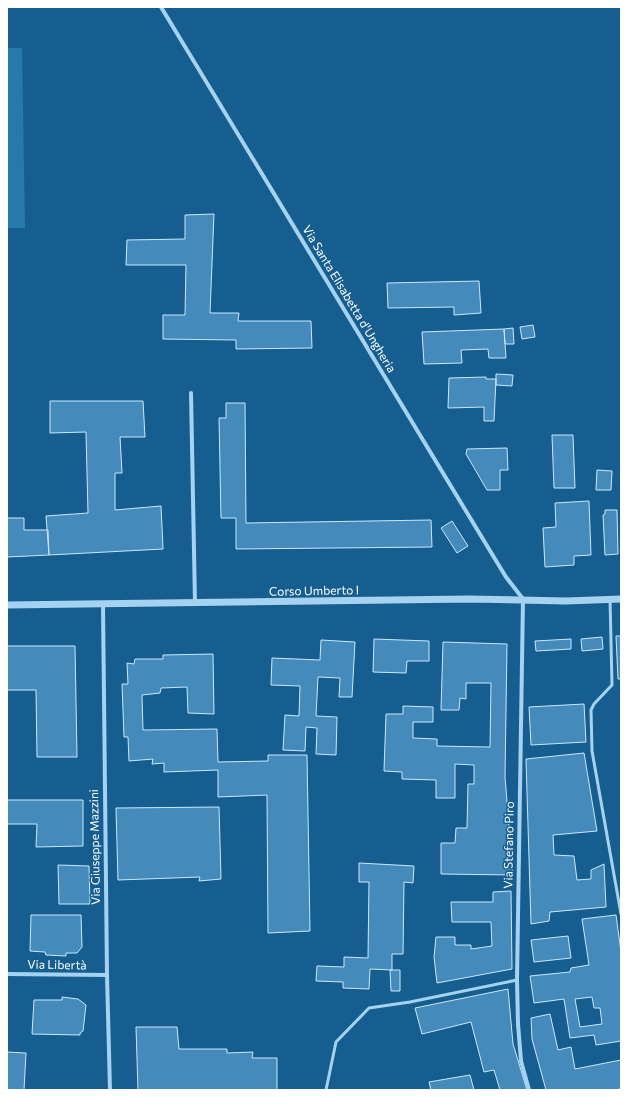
<svg xmlns="http://www.w3.org/2000/svg" width="628" height="1097" font-family="Commissioner,sans-serif">
	<style>
		.green { fill: #2678ad }
		.building { fill: #448aba; stroke: #cbe8fb; fill-rule: evenodd }
		.lines { fill: none; stroke-linecap: round; stroke-linejoin: round }
		.service { stroke: #a4d2f0; stroke-width: 3 }
		.minor { stroke: #a4d2f0; stroke-width: 4 }
		.tertiary { stroke: #a4d2f0; stroke-width: 7 }
		.labels { text-anchor: middle; stroke-width: 3; stroke-linejoin: round; paint-order: stroke }
		.street-label { font-size: 12px; fill: #fff; stroke: #175e90 }
	</style>
	<rect width="100%" height="100%" fill="#175e90"/>
	<path class="green" d="M7,48h15l3,180h-18z"/>
	<path class="building" d="M214,214l-4,99h29l-1,8h73l1,27 -76,1v-9l-73,-1v-24h22l1,-50h-60l1,-25 58,-1v-24z
		M479,281l2,32 -27,2v-8l-66,1 -1,-25z
		M533,325l2,12 -13,2 -2,-12z
		M513,328l1,16h-9l-1,-15z
		M504,329l2,29h-17l-1,-9 -27,1 1,13 -38,1 -2,-32z
		M496,374l17,1 -1,11 -16,-1z
		M486,377v2h10l-2,42h-10v-14l-36,1 1,-30z
		M50,401h93l2,36h-25l2,36h-7v37l46,-4 2,43 -114,6 -3,-39 42,-3 -2,-81 -36,1z
		M226,403h19l1,120 185,-3 1,27 -196,2v-31h-15l-2,-100h7z
		M552,435h21l2,53h-21z
		M507,448l1,22h-8v20h-13l-21,-36 1,-5z
		M597,470l15,1 -1,19h-15z
		M589,501l2,54 -17,1v9l-29,2 -2,-39 13,-1 -1,-24z
		M605,510h12l1,44 -13,1 -2,-40 2,-1z
		M7,518h17v12h24l1,25 -42,2z
		M452,521l16,25 -11,7 -16,-25z
		M616,636h5v43h-3z
		M602,637l1,12 -21,2 -1,-12z
		M374,639l55,2v20h-22l-1,12 -33,-1z
		M571,639v10l-35,2 -1,-10z
		M321,640l34,2 -3,55h-13l1,-19 -22,-1 -2,39 21,1 -1,38 -20,-1 1,-26 -11,-1 -1,24 -22,-1 2,-35 14,1 1,-30 -29,-1 1,-27 48,2z
		M443,642l64,2 -2,133 8,98 -72,-1v-31h14l1,-15h11l1,-44h6v-19l-19,-1v34h-19v-18l-34,-1v-7l-18,-1 2,-57h17v-8l30,1v15h-20v16l24,1v7l53,1 1,-64h-25v16l-6,-1 -1,12h-18z
		M7,646h68l2,111h-40l-1,-67h-29z
		M213,654l1,60 -26,-1 -1,-26 -26,1 -1,5 -18,2 1,35 74,-1 1,33 50,-1v-6h39l3,176 -42,2 -1,-138 -49,2v-27l-54,2v-9l-12,1 1,-5 -24,2 -1,-24h-4l-2,-53h6l-1,-21 7,1 1,-5h28v-4z
		M584,704l2,38 -55,3 -2,-38z
		M584,753l13,78 -44,4 1,20 20,1 3,24 14,-1v-9l13,-6 2,43 -56,5 -1,9 -18,3 -5,-165z
		M7,800h76v46l-47,1 1,-23h-30z
		M219,807l2,72 -22,2 1,-4 -82,3 -2,-72z
		M359,863l55,3 -1,17 -9,-1 -1,72h-11v16l-22,-1 -1,20 -26,-1v-6l-27,-1 1,-15 27,1v-10l24,1 1,-76h-10z
		M58,865l31,1 1,38h-31z
		M511,891l1,78 -75,14 -3,-26 2,-20h19v8h16v4l21,-3 -1,-24h-39l-1,-20h42v-10z
		M31,915h50l1,32 -5,6h-11v3l-20,-1 -1,-3 -15,-1z
		M616,915l5,37v89l-25,4 -2,-10 -24,3 -6,-39 -30,4 -4,-27 40,-4 1,-4 18,-3 -7,-46zM592,997l2,11h6l2,16 -22,3 -5,-28z
		M568,936l3,22 -37,4 -3,-22z
		M390,970h10v21h-9z
		M508,989l5,55 14,46h-27l-6,-20 -10,2 -13,-50 -49,12 -7,-26z
		M62,997l16,2 8,6 -3,26 -3,2v2l-48,-1 2,-34h28z
		M550,1014l8,36 13,-3 4,22 46,-9v29l-7,1h-68l-14,-51 -1,-21z
		M136,1027h41l2,22h48v4l26,-1 -1,6h25v32h-139z
		M7,1052l19,1 -2,37h-17z
		M470,1075l4,15h-43l-2,-8z"/>
	<g class="lines">
		<path class="service" d="M610,599l2,86 -18,19 -3,6 1,41 29,163
			M326,1090l10,-48 33,-34 41,-6 107,-22"/>
		<path class="minor" d="M161,7l334,552 11,18 17,22 -6,381 1,44 3,37 8,29
			M191,393l4,210
			M103,605l4,370 3,115
			M7,974l100,1"/>
		<path class="tertiary" d="M7,605l462,-6 97,2 55,-2"/>
	</g>
	<g class="labels">
		<g class="street-label">
			<text transform="translate(349 299) rotate(59)" y="4">Via Santa Elisabetta d'Ungheria</text>
			<text transform="translate(314 591) rotate(-1)" y="4">Corso Umberto I</text>
			<text transform="translate(509 845) rotate(-89)" y="4">Via Stefano Piro</text>
			<text transform="translate(95 847) rotate(-91)" y="4">Via Giuseppe Mazzini</text>
			<text transform="translate(57 965) rotate(1)" y="4">Via Libertà</text>
		</g>
	</g>
	<rect width="628" height="1097" fill="none" stroke="#ffffff" stroke-width="16"/>
</svg>
